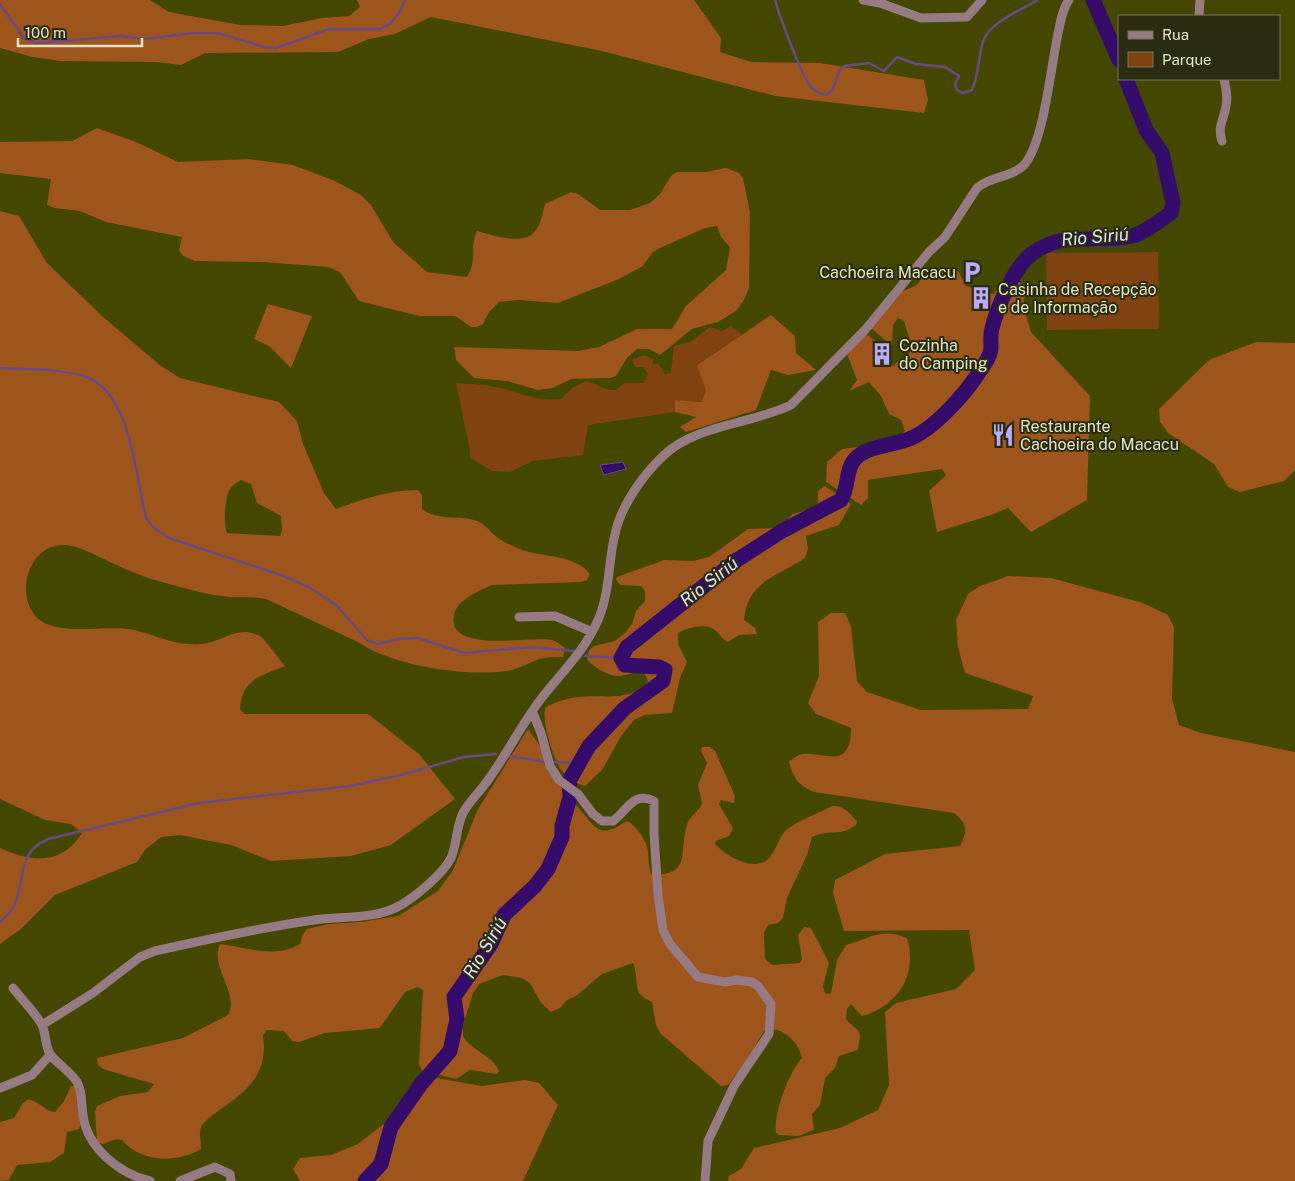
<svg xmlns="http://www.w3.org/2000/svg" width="1295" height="1181" font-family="'Public Sans',sans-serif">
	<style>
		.green { fill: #7f4210 }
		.forest { fill: #9e551b; fill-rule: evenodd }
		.water { fill: #340a6b; stroke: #684b86 }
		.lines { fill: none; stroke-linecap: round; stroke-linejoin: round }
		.stream { stroke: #684b86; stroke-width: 2.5 }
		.river { stroke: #340a6b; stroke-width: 15 }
		.street { stroke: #967a84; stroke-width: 9 }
		.labels { text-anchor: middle; stroke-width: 4; stroke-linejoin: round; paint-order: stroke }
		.poi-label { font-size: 16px; fill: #e0e4c4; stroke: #292c11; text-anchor: start }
		.water-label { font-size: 18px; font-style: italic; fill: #e1dcf6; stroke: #292c11 }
	</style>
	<rect width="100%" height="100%" fill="#434700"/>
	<path class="green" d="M1158,252l1,77 -112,1 -1,-77z
		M731,326l11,8 -45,31 9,26 -5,11 -26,-2v12l-87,13 -5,30 -50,6 -23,11 -18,-1 -22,-13v-7l-14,-68c13,1 26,1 39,4 27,5 35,14 66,12l11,-11 14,-7c14,3 14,9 30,9l8,-7h20l4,-9 -5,-7h-8l-3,-7 11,-5 11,4 -2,5 6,-1 7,11 6,-1 3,-27 16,-4 20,-15 12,4z"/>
	<path class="forest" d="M0,0h150l19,12 71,13 43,1 39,-8 27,-2 11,-9 -3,-7h337l27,38 -1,14 31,10 69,1 104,17 4,20 -4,13 -149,-17 -173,-45 -171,-34 -36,17 -26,5 -31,13 -133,1 -24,12 -25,-3 -96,-1 -27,-4 -33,-9z
		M97,128l39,14 42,20 71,-3 44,6 42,16 26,14 10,10 22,37 34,30 40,5c11,-18 2,-30 10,-46 16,4 47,16 59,-1 5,-7 7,-19 9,-26l26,-12 7,2 22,16h30l20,-7 10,-9 11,-18 6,-4h28l21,-4 13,5 4,5 7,34 -1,76 -5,12 -8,11 -18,11 -26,7 -32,26 -11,-6h-12l-10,9 -11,18 -6,2 -39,1 -18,9 -15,2 -31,-9 -33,-3 -18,-18 -2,-13 124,4 21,-4 38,-18h35l14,-23 40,-36 4,-23 -9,-10 -4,-11 -12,2 -45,20 -7,4 -10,14 -24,13 -61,24 -40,-3 -19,2 -10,10 -6,12 -6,3h-6l-16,-11h-36l-60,-15 -19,-29 -12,-5 -65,-5 -68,-1 -12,-5 -4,-6 3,-13 -76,-15 -26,-11 -26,-3 -7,-3 4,-26 -51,-6v-31l72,-1z
		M0,211l19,5 28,47 55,53 59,50 19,12 99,24 18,19 6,23 21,49 12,16c28,-10 52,-19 82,-19l4,5v14c16,12 34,6 52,11 10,2 16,12 24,18 7,5 17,9 24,12 21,7 54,5 68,24l-3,6 -6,2 -89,3c-12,5 -36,16 -38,30 -8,39 76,21 98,25 4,1 9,5 13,8l-2,9c-6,0 -14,0 -20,1 -12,3 -23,11 -36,13 -41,6 -115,-5 -149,-29l-92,-43c-13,-3 -24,-1 -37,-2 -22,-2 -46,-9 -67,-15 -27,-6 -54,-22 -80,-33 -53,-22 -72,51 -41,72 23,15 67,3 94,9 23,6 41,16 65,14 22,-1 36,-19 58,-9 7,3 20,23 27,31 -24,10 -43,13 -45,43l5,5h123l51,40 36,45 -64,46 -40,11 -80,5 -40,-16 -51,-10 -19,2 -16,13 -8,12 -82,33 -34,34 -21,15v-96c31,14 61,18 82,-15l-11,-9 -26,-4 -45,-21zM241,480l10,4 6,19 24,13 1,14 -2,6 -53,-3c-4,-8 -2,-39 4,-45 2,-3 7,-6 10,-8z
		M958,271l8,15 14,4 -4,9 6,3 5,-9 7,1 11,-18 18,8 3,5 -3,16 8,27 59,64 -3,104 -56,32 -23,-24 -17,7 -54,17 -8,-41 17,-16 -4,-6 -74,11v18l-7,7 -35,-23 1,-20 15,-13 48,-6 15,-12 -4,-11 -12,-6 -8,-18 -12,-14 -20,9 8,-11 -10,-26 19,-20 17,13 -7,8 17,11 6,-6 6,1 7,-13 -8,-27 -6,-3 -5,7 -1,21 -21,-18c6,-7 26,-34 32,-37 8,-4 18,-4 18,-16z
		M268,304l44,12 -21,52 -22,-22 -15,-7z
		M771,315l24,21 1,17 20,17 -28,5 -17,-5 -15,40 -70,22 -6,-5 16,-10 -21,-5v-12l26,2 5,-11 -9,-26z
		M1256,342l39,1v127l-11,11 -44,11 -12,-5 -14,-23 -46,-31 -8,-11 -1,-13 50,-49z
		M825,486l26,18 -12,21 -33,11 2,13 -3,9c-28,19 -57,22 -61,62l11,8 2,6 -18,1 -11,7c-7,-3 -7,-7 -12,-11 -9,-9 -29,-3 -38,2v11l9,18 -7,16 -8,35 -27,2 -11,5 -13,16 -19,34 -17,16c-9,-2 -17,-9 -23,-15 -8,-9 -22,-53 -16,-64 9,-5 22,-9 33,-10 24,-3 52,6 69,-16l-4,-9c-10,-1 -14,3 -24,4 -11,1 -26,-9 -33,-16l2,-10 5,-4 21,-5 11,-9 6,-8 4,-13 9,-10v-10l-4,-5 -21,-1 -4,-5 1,-3 47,-17 29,1 16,-4 39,-28 26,-1 9,-4 10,-10 21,-6 4,-6v-11z
		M1008,576l43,2 92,25 25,12 6,12 -2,72 7,26 22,8 94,19v429h-567l1,-5 12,-7 13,-21 86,-20 38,-18 11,-25 -4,-73 11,-9 60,-14 19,-19 -6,-40 -125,1 -11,-38 2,-13 50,-26 75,-8c8,-16 7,-22 -6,-33l-140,-21c-16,-7 -21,-14 -25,-31 3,-1 7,-5 10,-6 20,-7 52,20 52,-27l-35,-14 -8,-11 11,-27 -1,-54 13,-9h14l6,13 6,55 10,11 54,18 107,-1 5,-13 -68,-23 -7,-26 -2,-27 12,-26 12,-8z
		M528,729l15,21 1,13 4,9 45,53c12,11 22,3 34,-4 9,4 20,20 21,30 1,9 0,16 4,24 41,-1 26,-22 35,-50 2,-9 12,-13 15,-22l-4,-18 9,-22 -6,-12 1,-4h8l5,4 20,45 -1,7 -13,-3 -2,4 14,24 -4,8 -13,5 -1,3c11,12 41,30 55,13 7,-8 8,-19 16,-27 13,-10 31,-16 46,-24 12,-1 17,7 25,15l-1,4c-18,13 -25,3 -44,12l-5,18 -20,43 -4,20 -5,5 -10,2 -4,8 1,26 7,6 28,-2 2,-4 -4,-24 6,-8 7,1 18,35 -6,23 2,7 3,1 3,-1 6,-33 9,-15c22,-6 36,-18 61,-7 11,37 -9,68 -45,78l-11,-12 -4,5 -1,10c14,16 16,6 12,31l-19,6 -4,12 -10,10 -5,27 -8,9 2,16 -16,6 -19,-1 -3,-2c-3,-18 13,-62 26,-75 -3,-16 -21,-34 -38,-27l-19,32 -17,22 -7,1 -60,-52 -5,-9 -4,-23c-22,-9 -12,-21 -19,-39l-31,11 -26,22 -9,4 -7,8 -9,4 -10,-9 -11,-20 -8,-5 -19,-3 -24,9 -6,9 -10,33v10c8,15 30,19 36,35l-2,3 -27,-4 -14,9 -16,-4 -16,1 -5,-12 4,-74 -5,-3 -13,5 -25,36 -55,5 -26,9 -7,-1 -8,-10 -17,-1 -4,5c5,36 -11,52 -39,72 -7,5 -18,12 -23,20 -3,7 1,15 0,22 -25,15 -61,13 -79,-9l-6,-1 -13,5 -6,-2 -2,-30 2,-6 23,-10 28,-4 6,-8 -51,-15 -5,-4 -1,-7 86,-20 45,-23c12,-22 -19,-48 -8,-71 25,3 56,15 80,0l3,-10 4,-5 21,-5 33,-2 37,-6 40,-25 15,-21 25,-61z
		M437,1078l45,8 43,-6 14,3 19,22 -35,76h-223l-7,-12 7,-11 31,-3 27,-11 46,-36 19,-24z
		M71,1086h3l3,5 3,35 -1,3 -12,3 -3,21 -14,9 -33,3 -8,15 -9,1v-59l14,-4 9,-15 5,-4c11,2 18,13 27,13l9,-11z"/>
	<path class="water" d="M960,390l9,2 -10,11 -9,-5z
		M623,462l3,7 -22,6 -4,-10z"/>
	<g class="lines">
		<path class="stream" d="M775,0c3,12 29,82 36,87 4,4 10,8 16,8l6,-6 7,-20 4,-3 25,-3 15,8 13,-14 19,7 29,3 14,9 -4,8 2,6 6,3 9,-3c7,-16 6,-32 11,-49 7,-19 38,-31 55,-41
			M0,4l24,34 12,5 84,-7 26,3 45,-6h27l46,14 12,1 53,-19h50l11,-5 11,-14 4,-10
			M0,368c27,2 58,0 84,8 48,16 51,99 62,142l7,9 16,11 112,37 26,11 29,19 31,35 11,4 20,-5 20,-1 46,15 67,-6 43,4
			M585,656l36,2
			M508,756l38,6
			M553,762l26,1
			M0,922c28,-22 15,-51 32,-72 4,-5 11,-8 16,-11l151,-36 151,-17 51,-11 63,-18 32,-3"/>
		<path class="river" d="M1093,0l26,60
			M365,1181l16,-17 10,-37 30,-43 29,-33 7,-32 -3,-22 37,-53 13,-29 31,-29 13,-17 14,-32v-11l8,-29 -1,-16 20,-35 36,-38 38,-27 2,-11 -6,-3 -34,-2 -4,-7 6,-11 110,-87 45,-29 59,-31c8,-12 4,-32 15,-42 12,-12 38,-13 53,-19 24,-9 55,-44 69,-65 5,-8 13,-17 13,-27 0,-6 -1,-12 1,-19 6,-22 22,-62 41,-75 33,-23 63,-9 99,-17 13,-3 28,-16 39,-23l2,-10 -11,-50 -16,-23 -20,-51"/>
		<path class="street" d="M863,0l17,3 41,15 46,-1 15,-17
			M1199,16l1,-16
			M1222,141c-5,-15 2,-21 4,-35 2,-9 0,-18 -2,-27
			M519,617l36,-1 37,16
			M533,713l8,20 9,33 9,14 19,14 15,20 9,7h11c15,-11 20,-30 41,-20v33l4,61 5,35 7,14 28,33 27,5 12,-2 15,2 7,5 12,17 -2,30 -35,52 -26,55 -3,40
			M13,988c9,12 22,24 29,37 4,8 3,21 8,29 5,8 20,17 27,28 6,11 4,21 6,33 4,33 37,59 67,66
			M42,1025l51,-32 47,-36 15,-6c53,-12 105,-23 159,-31 28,-4 61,0 87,-15 15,-9 42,-31 50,-47 6,-14 5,-31 12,-45 7,-13 17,-21 25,-33 20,-27 35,-59 56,-85 20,-25 41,-45 54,-75 12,-27 10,-58 17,-86 6,-28 27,-58 48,-78 31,-31 89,-32 128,-51l74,-75 64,-78 16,-15 32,-49c13,-12 34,-10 47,-23 21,-24 27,-103 35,-136 2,-10 4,-21 10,-29
			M0,1088l32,-13 18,-20
			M180,1181l35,-14 15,7 1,7"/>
	</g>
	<defs>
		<symbol id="parking-bare" viewBox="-9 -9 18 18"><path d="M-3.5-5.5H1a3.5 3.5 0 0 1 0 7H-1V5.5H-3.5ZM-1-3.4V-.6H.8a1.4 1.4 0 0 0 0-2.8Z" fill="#bbaaf6" stroke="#292c11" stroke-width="2.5" paint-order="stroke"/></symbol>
		<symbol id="building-bare" viewBox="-9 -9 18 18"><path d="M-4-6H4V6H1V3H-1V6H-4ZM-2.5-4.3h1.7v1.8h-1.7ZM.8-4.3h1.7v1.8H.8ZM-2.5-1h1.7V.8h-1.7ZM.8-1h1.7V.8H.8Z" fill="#bbaaf6" stroke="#292c11" stroke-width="2.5" paint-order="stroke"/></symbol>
		<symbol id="restaurant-bare" viewBox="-9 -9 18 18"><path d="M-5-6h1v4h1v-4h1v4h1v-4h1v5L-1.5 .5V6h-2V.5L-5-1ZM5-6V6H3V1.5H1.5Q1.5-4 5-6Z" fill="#bbaaf6" stroke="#292c11" stroke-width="2.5" paint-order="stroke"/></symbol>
	</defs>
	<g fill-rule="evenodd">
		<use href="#parking-bare" x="956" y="256" width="32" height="32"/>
		<use href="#building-bare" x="965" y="282" width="32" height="32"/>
		<use href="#building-bare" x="866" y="338" width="32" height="32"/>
		<use href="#restaurant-bare" x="987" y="419" width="32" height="32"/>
	</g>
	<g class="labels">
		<g class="poi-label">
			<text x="956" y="278" text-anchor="end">Cachoeira Macacu</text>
			<text x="998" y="295">Casinha de Recepção<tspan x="998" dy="18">e de Informação</tspan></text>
			<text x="899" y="351">Cozinha<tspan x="899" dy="18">do Camping</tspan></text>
			<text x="1020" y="432">Restaurante<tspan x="1020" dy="18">Cachoeira do Macacu</tspan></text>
		</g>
		<g class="water-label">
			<text transform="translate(1095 237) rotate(-5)" y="6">Rio Siriú</text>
			<text transform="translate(709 582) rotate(-38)" y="6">Rio Siriú</text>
			<text transform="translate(485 948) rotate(-59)" y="6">Rio Siriú</text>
		</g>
	</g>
	<rect x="1118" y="15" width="162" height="65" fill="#292c11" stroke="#727659"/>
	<rect x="1128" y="31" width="25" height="8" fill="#967a84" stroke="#727659"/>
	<text x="1162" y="40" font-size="15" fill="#e0e4c4">Rua</text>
	<rect x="1128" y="52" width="25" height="15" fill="#7f4210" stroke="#727659"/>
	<text x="1162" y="65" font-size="15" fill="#e0e4c4">Parque</text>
	<path d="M18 38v8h124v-8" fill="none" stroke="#e0e4c4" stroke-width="2.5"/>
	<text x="25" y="38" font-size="15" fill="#e0e4c4" stroke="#292c11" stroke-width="4" paint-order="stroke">100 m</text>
</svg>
